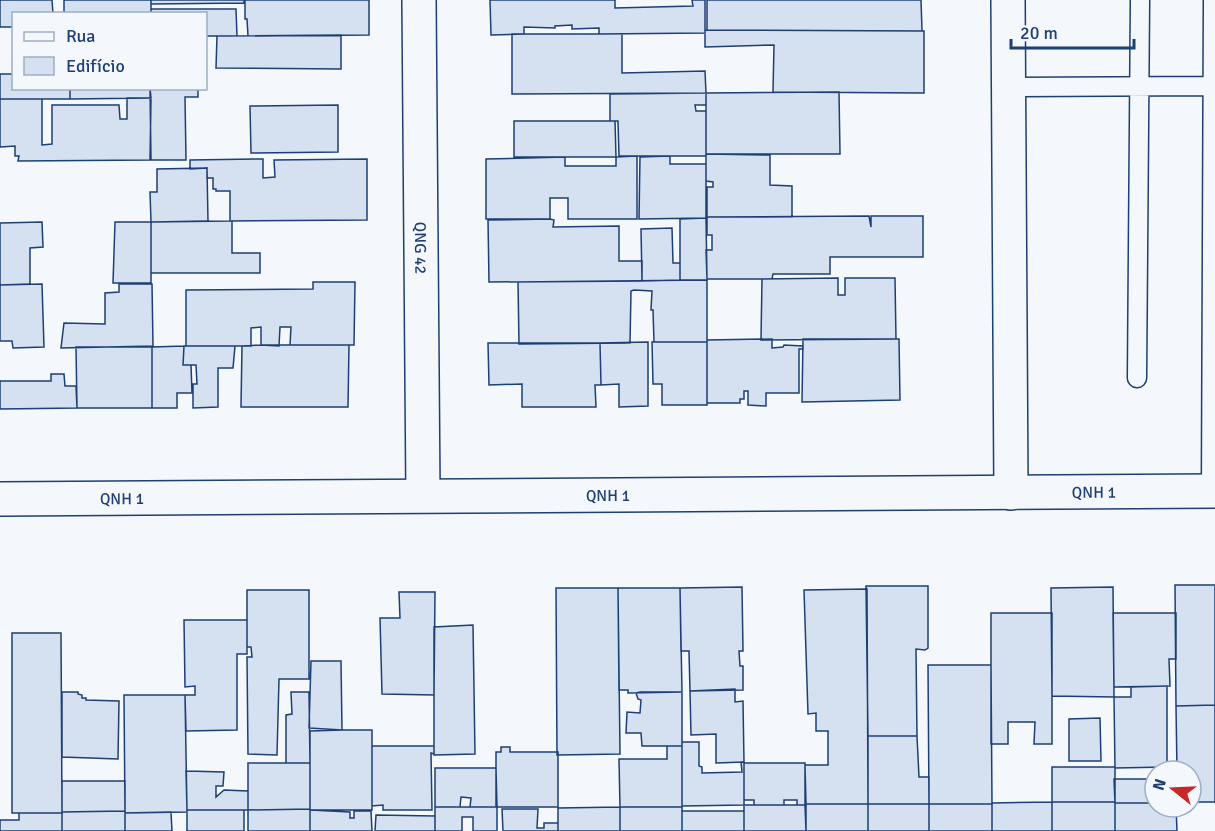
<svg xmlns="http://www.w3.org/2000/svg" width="1215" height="831" font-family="Signika,sans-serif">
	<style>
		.building { fill: #d5e0f0; stroke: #1d3f73; stroke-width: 1.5 }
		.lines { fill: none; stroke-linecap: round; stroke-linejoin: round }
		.lane-casing { stroke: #1d3f73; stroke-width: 21 }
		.street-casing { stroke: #1d3f73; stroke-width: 36 }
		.secondary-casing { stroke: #1d3f73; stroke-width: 36 }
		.lane { stroke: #f4f7fb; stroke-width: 18 }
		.street { stroke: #f4f7fb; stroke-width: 33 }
		.secondary { stroke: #f4f7fb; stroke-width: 33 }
		.labels { text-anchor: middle; stroke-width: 4.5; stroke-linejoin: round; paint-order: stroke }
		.street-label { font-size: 16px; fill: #1d3f73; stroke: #f4f7fb }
	</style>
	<rect width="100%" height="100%" fill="#f4f7fb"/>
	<path class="building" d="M0,0h52l1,14h-39v13h-14z
		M64,0h87v14h-87z
		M151,0h93v3l-93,1z
		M245,0h124v35l-121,1 -1,-17h-2z
		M490,0h125v8l78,-2 -1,-6h13v33l-106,1v-6l-27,1v-4l-17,1v2l-31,-1v7l-33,1z
		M707,0h214l1,31 -215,-1z
		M151,9h85l1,27h-31v-22h-55z
		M705,30l219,1v62l-151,-1 1,-47 -69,2z
		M512,34h110v39l83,-2 1,22 -194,1z
		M341,35v34l-125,-1 1,-32z
		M0,74h14v14h56v11h-70z
		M70,88h80l1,10 -81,1z
		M150,88h48v9h-13l1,63h-35z
		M839,92l1,62h-134v-61z
		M706,93v12h-11l1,6h10v45h-87l-1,-35h-8v-27z
		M127,98h24l-1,62 -132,1 1,-5h-4v-10l-15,1v-48h42v46l10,-1v-39h67l1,14h7z
		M338,105v47l-87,1 -1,-47z
		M514,121h101l1,36h-102z
		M706,154l64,1v30l22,1v31h-85v-30h6v-5l-7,-1z
		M637,156v63h-69v-21h-18v21h-64v-60l79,-2v9h51v-9z
		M670,156v8h36v54l-67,1 1,-62z
		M263,159v19l12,-1 -1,-17 93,-1v61l-137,1v-30h-14v-2h-3v-11h-6v-10l-17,1v-9z
		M207,168l1,53 -57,1 -1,-30h7v-23z
		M869,216l2,11v-11h52v41h-93v17h-57l-1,5h-65l-1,-29h6v-15h-5v-18z
		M706,218l1,62h-27v-61z
		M488,220l62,-1 4,1 -1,7 66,-1v35h23v20l-153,1z
		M230,221h2v32h28v20h-109v-51z
		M42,222l1,25 -13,1v36l-30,1v-62z
		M115,222h36v61h-38z
		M672,228l1,35h7v17l-38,1 -1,-52z
		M838,278v17h7v-17h50l1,61 -135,1 1,-61z
		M707,280v62h-53l-1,-32h-2l1,-19 -18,-1 -3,1 -1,52 -111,1 -1,-62z
		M313,282h42l-1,63h-64l1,-18h-11l-1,19 -18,-1v-18l-10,1v18h-65v-56l127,-1z
		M42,284l2,63 -31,1 -1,-7h-12v-56z
		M119,284h33l1,62 -92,2 3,-25 41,1v-31l14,-1z
		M772,339v9l11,-1 1,-2 19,1v3h-4v44h-33v13l-18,-1v-14h-4v8h-4v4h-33v-63z
		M803,339h96l1,61 -98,2z
		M648,342v64l-29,1v-23l-18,1 -1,-42z
		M652,342h55v63h-45v-21h-9z
		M488,343h112l1,42h-6l1,22h-74v-23l-33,1z
		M261,345h88l-1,62h-107l1,-61z
		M184,346l-1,19h8l1,28h-15v15h-25v-61z
		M184,346h51l-2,22h-15v39l-25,1v-24h4l-1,-19h-13z
		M76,347h76v61h-75z
		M51,374h13l1,12h11l1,22 -77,1v-28h51z
		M1175,585h40v120l-39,1z
		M866,586h62v62l-3,2 -9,-1 1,87h-49z
		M742,587l1,64h-4l1,15h3v24l-53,1 -1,-40h-8l-1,-63z
		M1113,587l1,110 -62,-1 -1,-108z
		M556,588h62l2,166 -63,1z
		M618,588h62l2,104 -54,1v-3h-9z
		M867,589l1,215h-62l-1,-39h23v-34h-12v-18l-8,1 -4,-124z
		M247,590h62v89h-30l-2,76 -29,-1 -1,-97h5l-1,-10h-4z
		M399,592h36l-1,103 -52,-1 -2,-76h20z
		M991,613h61v131h-18l1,-22h-27v22h-17z
		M1113,613h63v46h-7l1,27 -56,1z
		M184,620h63v34h-10v76l-51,1 -1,-36h10v-9l-10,1z
		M473,625l2,129 -41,1v-128z
		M12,633h49l1,180h-50z
		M311,661h30l1,69 -33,-2z
		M928,665h63l1,139h-63z
		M1167,686v81l-52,1 -1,-71h17v-10z
		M735,689v13l8,-1 1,61 -28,1v-29l-25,1 -1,-44z
		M62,692h16v2l4,1v3h4v2l33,1 -1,58 -56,-2z
		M291,692h18l1,71h-24v-48l6,-1z
		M640,692h42v54h-40l-1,-13h-15l1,-21 13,1 1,-13 -3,-1 -2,-6z
		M124,695h61l2,117 -62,1z
		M1215,705v97h-24v-31h-14l-1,-65z
		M1100,718l1,43h-32v-42z
		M342,730h30v80h-62v-79z
		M868,736h49l2,41h10v27h-61z
		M682,742h17v24l3,1v6l40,-1 -1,-10h3v43l-62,1z
		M372,746h62v8l-3,-1 1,57h-49v-5l-11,1z
		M667,746h15v61h-62l-1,-48h48z
		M501,747h9v5h48v55h-62v-55h5z
		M248,763h62v46l-62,1z
		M744,763h61v42h-8v-5h-13v5h-30v-5h-10z
		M1052,767h63v35h-63z
		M435,768h61l1,39h-27l1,-9 -10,-1 -1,10h-25z
		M186,771l38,1 -1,14h-7v11l8,-7 24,1v19h-61z
		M1114,779h39l1,24h-39z
		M62,781h63v30l-63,1z
		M1052,802v29h-60v-28z
		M1052,802h63v29h-63z
		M1115,803h40v4h21l1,24h-62z
		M806,804h62v27h-62z
		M868,804h61v27h-61z
		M929,804h63v27h-63z
		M744,805h61l1,26h-62z
		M435,807h62v24h-24v-14h-11v14h-27z
		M620,807h62v24h-62z
		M620,807v24h-62v-23z
		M502,809h36l-1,19h7v-5h14v8h-55z
		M187,810h57v21h-57z
		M248,810l62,-1v22h-62z
		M310,810l40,2v6h4v-7h17l1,20h-62z
		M125,811v20h-63v-19z
		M682,811h62v20h-62z
		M171,812l1,19h-47v-18z
		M19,813h43v18h-62v-11h19z
		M376,815l59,1v15h-60z"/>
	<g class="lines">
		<defs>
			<path id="lane" d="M1008,87l205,-1
				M1137,378l3,-378
				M1211,491l2,-491"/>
			<g id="street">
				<path id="s1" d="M419,0l4,495"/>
				<path d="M1008,0l3,493"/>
			</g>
			<g id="secondary">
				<path id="s2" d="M0,499l1215,-8"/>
			</g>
		</defs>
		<use href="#lane" class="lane-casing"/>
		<use href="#street" class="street-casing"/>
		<use href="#secondary" class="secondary-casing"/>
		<use href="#lane" class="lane"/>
		<use href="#street" class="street"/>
		<use href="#secondary" class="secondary"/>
	</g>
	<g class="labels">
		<g class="street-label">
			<text dy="6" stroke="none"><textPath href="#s1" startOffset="248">QNG 42</textPath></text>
			<text dy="6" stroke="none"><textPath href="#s2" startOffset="1094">QNH 1</textPath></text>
			<text dy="6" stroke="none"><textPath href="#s2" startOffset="608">QNH 1</textPath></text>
			<text dy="6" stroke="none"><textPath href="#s2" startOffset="122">QNH 1</textPath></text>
		</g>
	</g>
	<rect x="12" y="12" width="195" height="78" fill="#f4f7fb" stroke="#9eadc5" stroke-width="1.5"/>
	<rect x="24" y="32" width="30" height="9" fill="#f4f7fb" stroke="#9eadc5" stroke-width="1.5"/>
	<text x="66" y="42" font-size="18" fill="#1d3f73">Rua</text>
	<rect x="24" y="57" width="30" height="18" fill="#d5e0f0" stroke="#9eadc5" stroke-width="1.5"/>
	<text x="66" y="72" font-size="18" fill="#1d3f73">Edifício</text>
	<g transform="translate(1173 789) rotate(288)"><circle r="28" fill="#f4f7fb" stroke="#9eadc5" stroke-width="1.5"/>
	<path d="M0-4.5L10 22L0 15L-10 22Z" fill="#c62828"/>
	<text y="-9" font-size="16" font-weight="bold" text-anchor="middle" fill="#1d3f73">N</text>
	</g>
	<path d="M1011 39v9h123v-9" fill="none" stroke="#1d3f73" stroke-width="3"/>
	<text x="1020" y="39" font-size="18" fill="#1d3f73" stroke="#f4f7fb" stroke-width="4.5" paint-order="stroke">20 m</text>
</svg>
